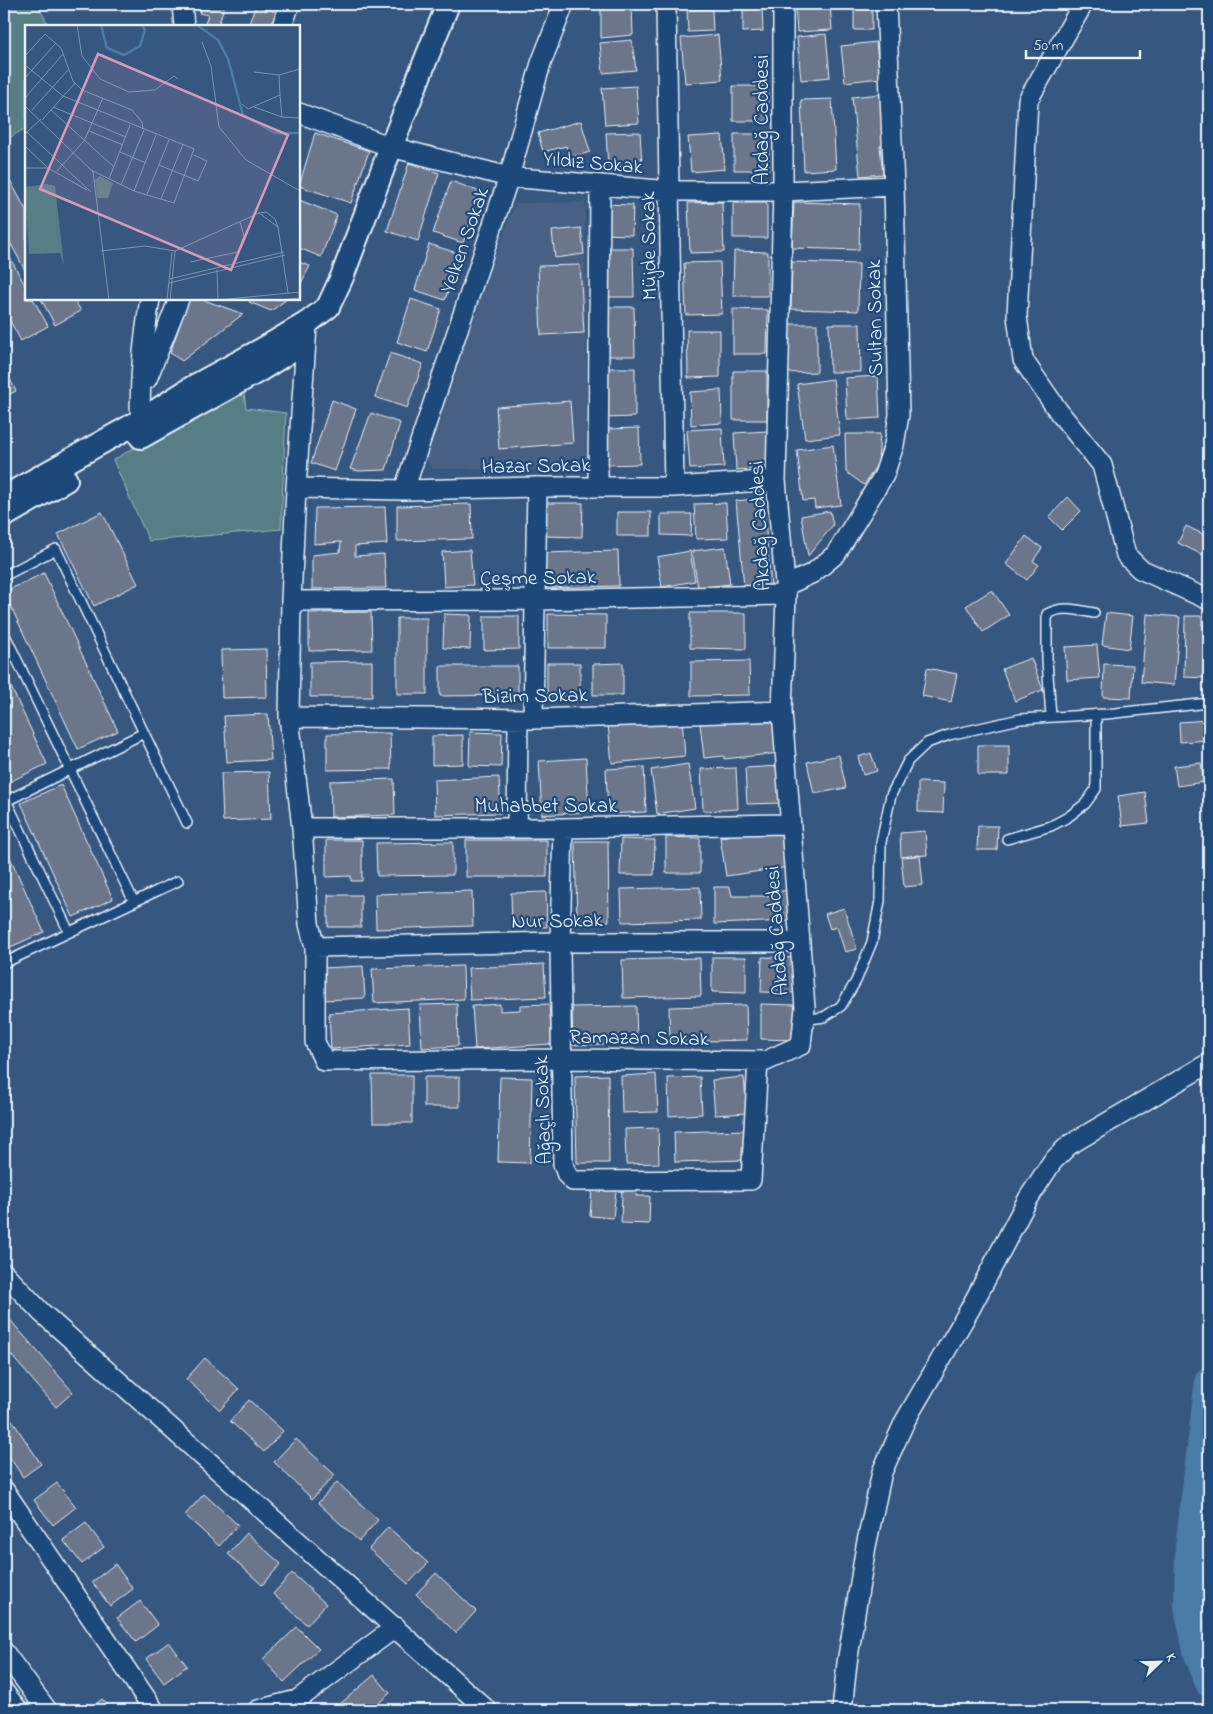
<svg xmlns="http://www.w3.org/2000/svg" width="1213" height="1714" font-family="'Indie Flower',sans-serif">
	<style>
		.built { fill: #466083 }
		.green { fill: #567e84; stroke: #9fb8be }
		.lines { fill: none; stroke-linecap: round; stroke-linejoin: round }
		.river { stroke: #497ca7; stroke-width: 28 }
		.building { fill: #6c768b; stroke: #e8f1f8 }
		.service-casing { stroke: #e8f1f8; stroke-width: 12 }
		.minor-casing { stroke: #e8f1f8; stroke-width: 22 }
		.tertiary-casing { stroke: #e8f1f8; stroke-width: 26 }
		.service { stroke: #1f4a7a; stroke-width: 9 }
		.minor { stroke: #1f4a7a; stroke-width: 19 }
		.tertiary { stroke: #1f4a7a; stroke-width: 22 }
		.labels { text-anchor: middle; stroke-width: 4.5; stroke-linejoin: round; paint-order: stroke }
		.street-label { font-size: 21px; fill: #e8f1f8; stroke: #1f4a7a }
		.inset-river { fill: none; stroke: #497ca7; stroke-width: 2.5 }
		.inset-road { fill: none; stroke: #7d95af; stroke-width: 1 }
		.view { fill: #d99ab9; fill-opacity: 0.15; stroke: #d99ab9; stroke-width: 2.5 }
		.inset-edge { fill: none; stroke: #e8f1f8; stroke-width: 2.5 }
	</style>
	<rect width="100%" height="100%" fill="#36577f"/>
	<filter id="ink" filterUnits="userSpaceOnUse"><feTurbulence type="fractalNoise" baseFrequency=".02" numOctaves="2"/><feDisplacementMap in="SourceGraphic" scale="10" xChannelSelector="R" yChannelSelector="G"/><feConvolveMatrix kernelMatrix="1 2 1 2 8 2 1 2 1" color-interpolation-filters="sRGB"/></filter>
	<g filter="url(#ink)">
		<path class="built" d="M585,202l2,268 -155,-1 -9,-14 92,-252z"/>
		<path class="green" d="M4,4h33l12,22h-23v102l-22,13z
			M243,385l3,23 40,5 -5,116 -132,12 -36,-81z"/>
		<g class="lines">
			<path class="river" d="M1209,1380l-20,167 -1,60 9,44 12,32"/>
		</g>
		<path class="building" d="M202,4h23l-7,22 -13,-2 3,-9 -9,-2z
			M601,4h31l1,31 -32,3z
			M795,4h35l2,26 -35,2z
			M256,5l25,9 -5,12h-28z
			M854,5h18v25h-18z
			M712,9l1,22 -25,1 -1,-22z
			M762,9l1,22 -20,1v-22z
			M826,34l4,43 -29,3 -4,-43z
			M718,35l4,45 -37,3 -4,-45z
			M632,40l4,30 -33,3 -3,-30z
			M876,42l4,36 -35,4 -4,-36z
			M636,86l3,37 -34,2 -3,-37z
			M733,86h35v35h-35z
			M880,94l5,51 -5,1 3,28 -23,2 -8,-79z
			M832,99l4,70 -32,2 -3,-71z
			M581,121l9,31 -21,6 -3,-12 -23,6 -5,-19z
			M640,132l2,33 -34,2 -2,-34z
			M315,133l54,18 -18,52 -52,-17z
			M734,134h35v36h-35z
			M722,135l3,34 -34,3 -3,-35z
			M409,163l30,10 -21,68 -31,-10z
			M4,169l22,41v62l-22,-41z
			M451,181l29,11 -17,51 -30,-10z
			M299,200l38,15 -16,42 -22,-9z
			M722,202l2,50 -34,1 -2,-50z
			M794,202l66,2 -1,46 -67,-2z
			M733,203h34v35h-34z
			M601,204l32,1 -1,30 -31,-1z
			M581,228l3,26 -29,4 -3,-27z
			M429,244l31,10 -15,46 -30,-10z
			M4,247l22,40v12h7l15,27 -27,15 -17,-31z
			M601,248h32l1,49h-32z
			M734,251l34,1v44h-35z
			M299,262l11,4 -11,21z
			M720,262l2,52 -36,1 -2,-52z
			M792,262l67,2 -1,47 -67,-2z
			M580,265l4,68 -43,2 -3,-69z
			M41,299h33l7,12 -26,14z
			M189,299h12l42,15 -61,47 -12,-8z
			M250,299h37l-16,12 -22,-9z
			M411,299l30,10 -14,43 -30,-10z
			M602,307h32l1,49h-32z
			M733,309l35,1 -1,44h-34z
			M786,324h31v48l-31,1z
			M829,324h31l1,48h-31z
			M687,330h33v47l-32,1z
			M390,353l33,11 -16,44 -32,-11z
			M4,368l12,23 -12,6z
			M602,368h33v49l-32,1z
			M733,371h34v49h-34z
			M878,376l2,42 -33,2 -2,-42z
			M833,379l7,56 -35,4 -8,-55z
			M721,390l1,33 -31,2 -1,-33z
			M332,400l24,9 -21,62 -24,-8z
			M570,401l3,42 -74,6 -3,-42z
			M371,413l29,10 -14,47 -27,1 -9,-2z
			M639,428l1,36 -35,1 -1,-36z
			M722,428l2,39 -34,2 -3,-39z
			M768,431l2,37 -34,2 -2,-37z
			M845,434h35l-2,29 -14,22 -18,-13z
			M833,445l8,60 -26,3 -1,-8 -11,1 -6,-51z
			M1068,497l13,14 -19,19 -13,-13z
			M763,498l8,87 -27,2 -8,-86z
			M542,503h41l-1,34 -40,-1z
			M726,503l2,35 -32,1 -2,-35z
			M471,504l1,35 -75,2v-35z
			M385,507l2,37 -32,2v10l29,-2 2,34 -74,1v-34l28,-3 1,-10 -27,2 1,-36z
			M830,511l3,14 -25,31 -7,-40z
			M102,512l36,72 -44,22 -36,-72z
			M617,512h34v24h-34z
			M661,514h31l-1,22 -30,-1z
			M1186,526l23,11v5l-6,13 -25,-12z
			M1026,536l16,12 -9,13 6,4 -12,15 -21,-16z
			M725,547l5,37 -32,4 -6,-37z
			M470,550l3,35 -29,2 -2,-35z
			M618,551l1,35 -76,2 -2,-35z
			M690,551l5,30 -33,6 -5,-30z
			M44,573l74,158 -40,18 -74,-157z
			M992,590l17,25 -26,17 -17,-26z
			M371,612l1,38 -63,1v-38z
			M690,613h56v36l-56,-1z
			M1106,613l27,3 -4,33 -27,-4z
			M444,614l27,1 -1,34 -27,-1z
			M548,614l58,1v33h-58z
			M1147,614l33,3 -6,68 -33,-3z
			M484,616h35v33l-35,1z
			M1185,616h17v9h7v43h-3v10l-22,-1z
			M397,618h30v76h-30z
			M1097,645l3,33 -33,2 -2,-33z
			M266,649l1,48 -45,1 -1,-48z
			M1031,658l12,32 -28,11 -13,-32z
			M372,661v36h-62v-35z
			M749,661l1,34 -59,1v-34z
			M547,663h33v33h-33z
			M623,663v32h-30v-31z
			M1104,664l29,1 -2,33 -28,-1z
			M440,666h78v29l-78,1z
			M927,668l30,6 -6,28 -29,-6z
			M4,672l43,92 -40,19 -3,-8z
			M268,714l3,46 -44,2 -3,-46z
			M776,716l4,37 -56,6v-3l-20,2 -4,-34z
			M682,719l3,37 -73,7 -4,-38z
			M1208,720l1,20 -29,2 -1,-20z
			M470,732l32,1 -1,34 -32,-1z
			M390,733l1,36 -64,1v-36z
			M463,735v29l-31,1v-29z
			M978,745h31v30h-31z
			M871,753l6,18 -14,4 -5,-18z
			M839,755l7,33 -32,6 -7,-32z
			M586,758l3,54 -47,3 -3,-54z
			M1201,763l3,19 -27,4 -3,-20z
			M688,764l7,44 -38,6 -6,-44z
			M780,766l2,37 -35,1 -2,-36z
			M644,767l2,45 -38,2 -2,-45z
			M736,768l2,41 -35,2 -2,-42z
			M269,772l2,47 -48,2 -2,-48z
			M499,777l2,36 -66,2 -1,-35z
			M394,779l1,36 -64,2 -1,-36z
			M918,782l26,1 -1,30 -25,-1z
			M61,785l52,114 -40,18 -52,-114z
			M1145,792l4,31 -27,3 -4,-30z
			M978,826h20l-1,24h-20z
			M783,828l6,39 -63,9 -6,-39z
			M925,831l2,24 -26,2 -1,-24z
			M666,837l34,1v35h-34z
			M621,839l34,1 -1,35h-34z
			M326,840h36v41h-11v-5l-25,1z
			M466,840h81v37h-81z
			M575,841h33l1,80h-32z
			M453,842v33l-76,1 -1,-33z
			M4,844l40,88 -40,18z
			M920,855l3,30 -19,2 -3,-30z
			M700,887l1,33 -79,2 -1,-33z
			M714,887h16l2,9h36l5,-4 17,-2 1,31 -77,3z
			M472,891l1,35 -97,3 -1,-35z
			M546,892l1,35h-35l-1,-34z
			M328,895h33v32h-33z
			M844,908l13,41 -12,3 -8,-25 -7,2 -5,-15z
			M712,957h34v36l-34,-1z
			M762,957l34,1 -1,35 -34,-1z
			M700,958l1,38 -78,2 -1,-38z
			M544,964l2,33 -76,3 -2,-32z
			M363,966l2,32 -41,2 -1,-32z
			M463,966l1,33 -90,4 -2,-34z
			M457,1004l1,42 -36,2 -2,-43z
			M500,1004v7l20,-1v-5l29,-1 3,40 -77,5 -3,-43z
			M761,1004l35,1 -1,35 -34,-1z
			M746,1005l1,35 -77,2 -1,-35z
			M636,1006l1,37 -64,2 -1,-38z
			M408,1008l2,36 -79,5 -2,-36z
			M656,1074l2,38 -36,1 -1,-37z
			M372,1075h40v48h-39z
			M608,1075l1,88h-32l-2,-87z
			M424,1077h36v30h-36z
			M500,1077l32,1 -2,85 -32,-1z
			M700,1077l2,37 -33,2 -1,-38z
			M744,1077l3,36 -32,2 -3,-35z
			M658,1128l1,35 -33,1 -1,-35z
			M746,1130v30l-71,2 -1,-30z
			M592,1189l24,2 -3,27 -23,-2z
			M622,1190l15,1 -1,5h14l-1,28 -28,-1z
			M4,1313l69,79 -17,15 -52,-60z
			M205,1358l34,31 -19,21 -34,-31z
			M249,1400l34,31 -19,21 -34,-31z
			M4,1408l37,56 -18,13 -19,-28z
			M296,1439l39,36 -23,24 -38,-37z
			M337,1482l41,38 -19,21 -41,-38z
			M57,1483l19,24 -23,18 -19,-25z
			M204,1494l34,31 -19,21 -34,-31z
			M86,1523l18,24 -22,17 -19,-24z
			M388,1527l40,36 -20,21 -39,-35z
			M247,1533l34,31 -19,21 -34,-31z
			M115,1564l18,25 -23,17 -18,-24z
			M292,1573l34,31 -19,21 -34,-31z
			M436,1573l40,38 -20,22 -40,-39z
			M140,1601l18,24 -22,17 -19,-24z
			M297,1627l22,22 -35,33 -21,-23z
			M169,1642l18,24 -23,17 -18,-24z
			M374,1675l16,18 -19,17h-38z
			M102,1699l9,11h-23z"/>
		<g class="lines">
			<defs>
				<path id="service" d="M4,576l52,-27 131,274
					M4,633l130,269
					M1051,717l-4,-57v-46c16,-9 30,-4 47,-1
					M4,796l65,136
					M4,802l140,-69
					M1007,839l44,-13 17,-9 17,-13 11,-15v-75
					M4,963l174,-82
					M803,1020l21,-3 17,-11 15,-25 16,-39 8,-41 1,-59 10,-47 17,-34 19,-18 22,-8 71,-16 86,-5 103,-11"/>
				<path id="minor" d="M182,4l2,22
					M666,4l8,483
					M1083,4l-55,96 -11,216 6,44 36,52 43,53 24,90 14,14 69,31
					M282,26l8,-22
					M299,113l92,34 118,30 161,14h113l111,-5
					M307,326l-11,162 -5,113 -2,116 13,111 7,96 6,23v95l9,19 238,-2 204,2 35,-16 4,-37 -23,-297 4,-116 -10,-115 7,-289v-187
					M147,379l32,-80
					M141,432c-3,-45 2,-89 9,-133
					M598,487l2,-302
					M296,488l108,2 133,-3h137l102,-7
					M404,490l105,-313 32,-114 23,-59
					M785,586l28,-13 23,-19 48,-79 10,-30 5,-30 -5,-229 -8,-182
					M291,601l244,-1 251,-5
					M289,717l244,2 249,-8
					M533,719l4,-232
					M302,828h261l228,-4
					M517,828l1,-109
					M563,828l-3,114 3,222 4,11 6,6 178,-1 7,-119
					M315,947l245,-5h240
					M4,1273l38,40 445,397
					M4,1490l150,220
					M4,1652l43,58
					M4,1692l14,18
					M258,1710l39,-10 99,-73
					M842,1710l5,-47 19,-117 16,-74 23,-51 65,-112 58,-110 24,-37 17,-17 140,-82"/>
				<path id="tertiary" d="M141,437l119,-67 35,-22 6,-12
					M4,497l136,-76 53,-34 70,-38 44,-26 21,-16 14,-30 49,-130 57,-143
					M4,516l62,-36"/>
			</defs>
			<use href="#service" class="service-casing"/>
			<use href="#minor" class="minor-casing"/>
			<use href="#tertiary" class="tertiary-casing"/>
			<use href="#service" class="service"/>
			<use href="#minor" class="minor"/>
			<use href="#tertiary" class="tertiary"/>
		</g>
	</g>
	<g class="labels">
		<g class="street-label">
			<text transform="translate(761 120) rotate(-90)" y="7">Akdağ Caddesi</text>
			<text transform="translate(593 162) rotate(5)" y="7">Yıldız Sokak</text>
			<text transform="translate(464 240) rotate(-71)" y="7">Yelken Sokak</text>
			<text transform="translate(648 246) rotate(-91)" y="7">Müjde Sokak</text>
			<text transform="translate(874 318) rotate(-91)" y="7">Sultan Sokak</text>
			<text transform="translate(536 465) rotate(-1)" y="7">Hazar Sokak</text>
			<text transform="translate(759 526) rotate(-93)" y="7">Akdağ Caddesi</text>
			<text transform="translate(538 577) rotate(-1)" y="7">Çeşme Sokak</text>
			<text transform="translate(535 695) rotate(-1)" y="7">Bizim Sokak</text>
			<text x="546" y="812">Muhabbet Sokak</text>
			<text transform="translate(557 920) rotate(-1)" y="7">Nur Sokak</text>
			<text transform="translate(776 931) rotate(-94)" y="7">Akdağ Caddesi</text>
			<text transform="translate(639 1037) rotate(1)" y="7">Ramazan Sokak</text>
			<text transform="translate(542 1110) rotate(-92)" y="7">Ağaçlı Sokak</text>
		</g>
	</g>
	<g transform="translate(25 25)">
		<rect width="275" height="275" fill="#36577f"/>
		<path d="M75,151l13,7 -5,15h-11l-2,-18zM22,159l8,2 9,80 -4,-13 -31,1 -4,-67z" fill="#567e84"/>
		<path class="inset-river" d="M76,0l6,23 17,7 16,-9 5,-16 -3,-5M172,0l21,15 10,19 15,56 32,18h25"/>
		<path class="inset-road" d="M52,0l5,31 18,23 29,13 26,-2 19,-14 4,3M177,17l9,24 8,61 27,33 54,31M0,31l20,-22 16,14 12,33 9,9 50,20 10,12 1,7M0,40l38,31 131,53 -20,54 -40,-12 -43,-21M229,47l25,3 21,-6M0,53l31,-35M255,70l2,22 18,1M0,73l38,-44M217,79l6,5 32,-14 -1,-20M0,81l68,66 16,128M28,82l73,30M229,82l28,10M7,85l36,-40M26,85l63,57M17,95l33,-37M64,106l34,14M2,107l64,60M0,109l16,-15M0,121l23,22 39,22M95,127l26,11M134,140l39,16 9,-20 -13,-6M0,143h23M32,146l27,-30 19,-43M84,154l21,-54M96,160l23,-55M109,166l22,-56M122,169l22,-54M136,174l22,-55M234,188l7,-1 9,7 3,8M76,226l44,-5 30,5 84,-38 19,14 10,66M165,237l48,-10 6,-16 -4,-14M192,245l1,30M144,254l115,-27M144,258l116,-28M142,275l5,-48M145,275l5,-49M193,275l82,-8M251,275l24,-2"/>
		<path class="view" d="M73,29l190,81 -57,135 -191,-81z"/>
		<rect width="275" height="275" class="inset-edge"/>
	</g>
	<rect width="1213" height="1714" fill="none" stroke="#1f4a7a" stroke-width="20"/>
	<rect x="10" y="10" width="1193" height="1694" fill="none" stroke="#e8f1f8" stroke-width="2" filter="url(#ink)"/>
	<g transform="translate(1160 1662) rotate(67)" stroke="#1f4a7a" stroke-width="4" paint-order="stroke">
	<path d="M0-4L9 19L0 12L-9 19Z" fill="#e8f1f8"/>
	<text y="-8" font-size="14" font-weight="bold" text-anchor="middle" fill="#e8f1f8">K</text>
	</g>
	<path d="M1026 50v8h114v-8" fill="none" stroke="#e8f1f8" stroke-width="2.5"/>
	<text x="1033" y="50" font-size="15" fill="#e8f1f8" stroke="#1f4a7a" stroke-width="4" paint-order="stroke">50 m</text>
</svg>
